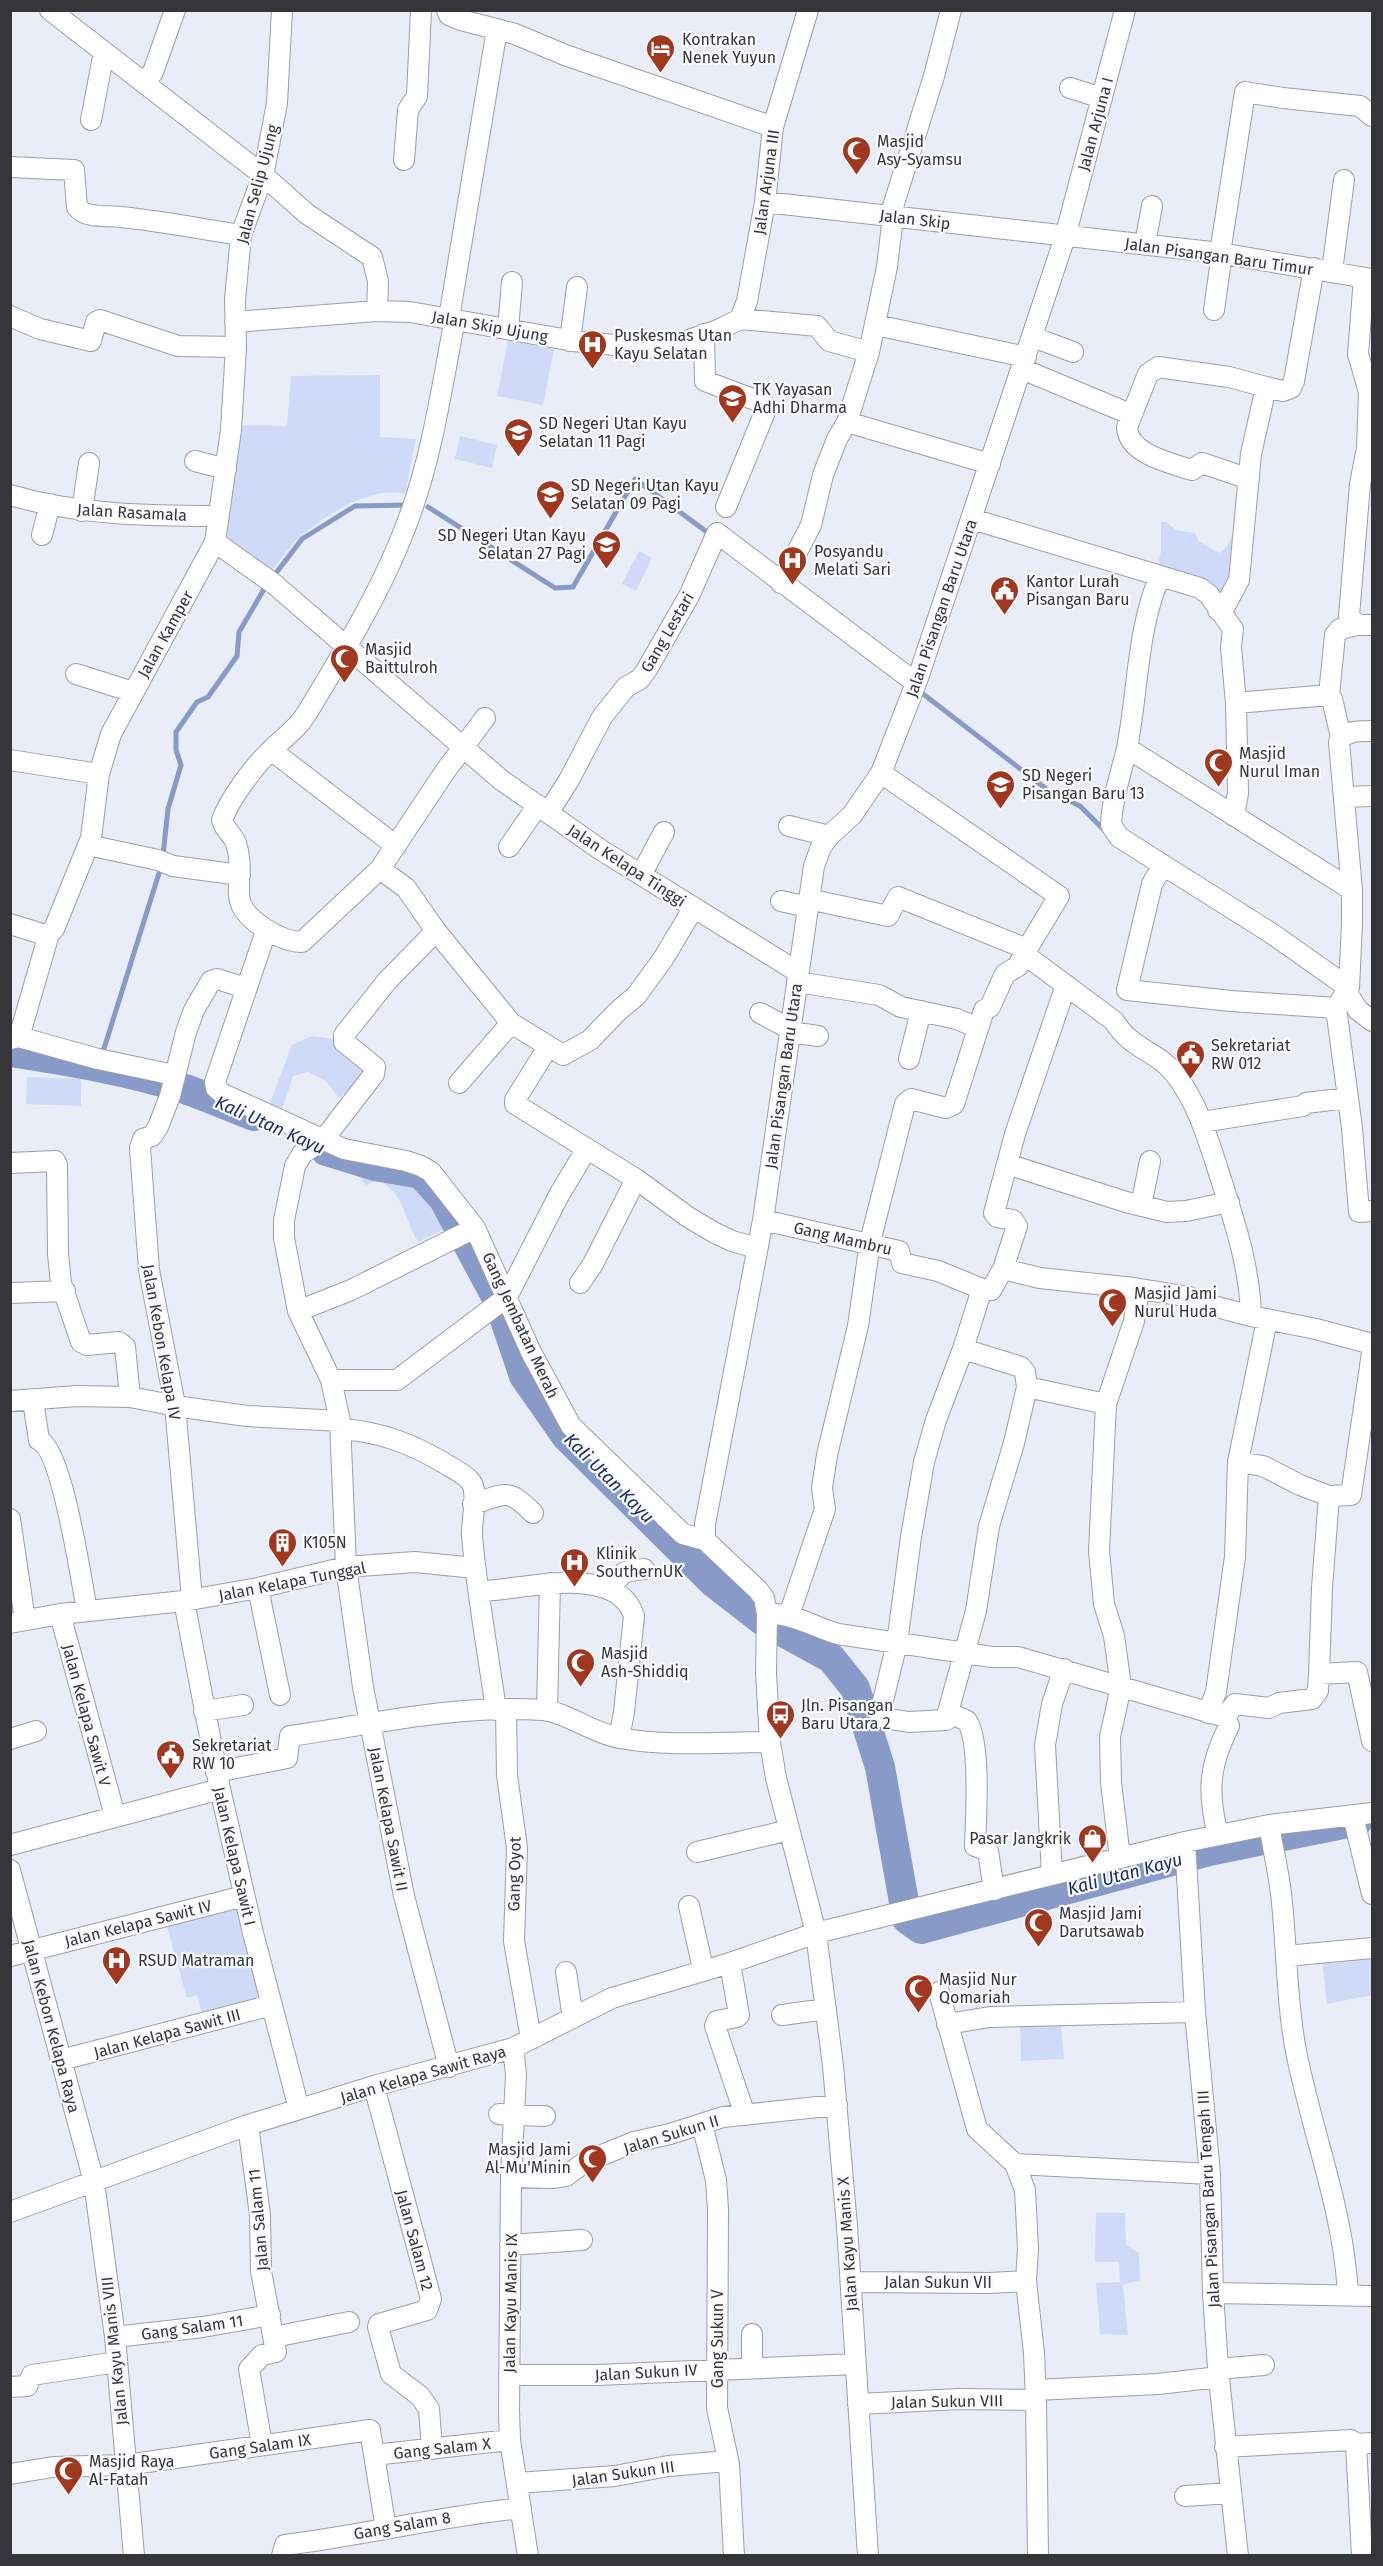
<svg xmlns="http://www.w3.org/2000/svg" width="1383" height="2566" font-family="'Fira Sans',sans-serif">
	<style>
		.green { fill: #cedaf7 }
		.lines { fill: none; stroke-linecap: round; stroke-linejoin: round }
		.stream { stroke: #879ac8; stroke-width: 5 }
		.river { stroke: #879ac8; stroke-width: 30 }
		.minor-casing { stroke: #9b9faa; stroke-width: 22 }
		.minor { stroke: #fff; stroke-width: 20 }
		.labels { text-anchor: middle; stroke-width: 4.5; stroke-linejoin: round; paint-order: stroke }
		.poi-label { font-size: 16px; fill: #34363a; stroke: #fafbfd; text-anchor: start }
		.street-label { font-size: 16px; fill: #34363a; stroke: #fafbfd }
		.water-label { font-size: 18px; font-style: italic; fill: #1b2d65; stroke: #fafbfd }
	</style>
	<rect width="100%" height="100%" fill="#e9edf8"/>
	<path class="green" d="M508,340l46,9 -11,56 -46,-9z
		M380,375v62l36,2 -11,55c-35,-8 -78,20 -104,42 -12,10 -21,24 -30,36l-51,-37 15,-110 52,1 4,-50z
		M460,436l37,9 -5,23 -37,-9z
		M1161,522h5l10,8 19,3 4,9 21,11 7,-7 8,-16 10,7 -24,62 -65,-24 5,-24z
		M639,551l13,7 -16,33 -14,-7z
		M312,1036l22,3 39,31 -34,28 -14,-18 -17,-8 -15,4 -12,36 -12,-6 23,-61z
		M27,1077l54,2v27l-55,-2z
		M357,1163c13,4 69,23 75,30 11,12 18,28 27,41l-8,3 -9,-7 -24,12c-13,-21 -14,-50 -40,-62l-12,5 -8,-10z
		M239,1903l27,95 -63,18 -6,-21 -10,3 -21,-75z
		M1372,1954v41l-45,9 -5,-45z
		M1060,2017l4,42 -43,2 -1,-41z
		M1096,2213h29l1,32 13,8 1,27 -17,5 5,50 -28,-1 -4,-51 24,-1 -1,-20h-24z"/>
	<g class="lines">
		<path class="stream" d="M428,507l127,81 18,-1 62,-108 76,56
			M273,577l29,-38 53,-33 53,-1
			M918,690l131,101 31,15 30,30
			M163,855l5,-46 13,-44 -5,-15v-18l21,-30 11,-5 29,-41 2,-24 28,-48
			M102,1055l58,-185"/>
		<path class="river" d="M10,1052c59,9 118,19 175,37 23,8 46,18 69,27
			M326,1151l49,15 46,8 22,24 56,104 25,74 42,60 148,147 49,38 68,37 24,30 25,79 27,152 14,10 288,-78 149,-30"/>
		<defs>
			<path id="minor" d="M50,10l213,165 44,39 65,43 6,24 -1,30
				M447,10l2,5 12,5 54,14 50,21 208,72
				M145,83l8,-11 22,-62
				M1070,88l32,10
				M91,120l13,-68
				M404,160l4,-50 9,-14 4,-86
				M10,167l64,3 3,37c8,12 31,8 44,10 40,4 80,12 120,18
				M765,202l455,51 152,26
				M890,216l44,-140 17,-66
				M1145,244l7,-38
				M1220,253l25,-161 38,6 77,8 12,10
				M1332,271l12,-91
				M1364,278l-6,76 11,38 -1,29 -1,27 -7,36 -11,132 8,9h15
				M1214,310l8,-57
				M10,316l30,13 51,12 5,-19 4,-2 78,26 58,1
				M449,318l48,-289
				M455,319c-13,66 -22,133 -45,196 -25,70 -65,135 -103,198 -9,15 -23,25 -35,36 -17,16 -42,49 -50,71 2,9 11,15 14,23 13,42 -16,58 31,87 10,6 24,12 35,12l78,-73 66,-99 39,-52
				M740,319l7,-18 18,-99 8,-75 35,-117
				M740,319l77,7 12,15 40,11
				M235,322l142,-11 33,1 164,29 70,7 31,-3 43,-15 22,-11
				M876,325l150,32
				M508,329l4,-47
				M704,334l1,47 58,22 4,4 -41,100
				M1033,337l40,15
				M570,341l7,-54
				M1022,369l108,45
				M847,422l143,42
				M195,461l31,8
				M1249,479l-47,-16 -10,7c-22,-7 -64,-16 -65,-43l21,-53 10,-7 71,10 37,10
				M10,495c69,20 138,21 209,21
				M82,511l7,-48
				M972,519l228,69 9,7 24,34 -2,18 5,56 2,90 -4,23
				M42,535l8,-31
				M215,542l59,42 226,195 101,71 197,122
				M1160,576c-23,52 -22,116 -33,172 -6,26 -15,50 -16,77l8,12 44,28
				M781,583l30,-58 12,-50 14,-36 10,-17 22,-70 18,-85 6,-51
				M1218,610l7,-4 14,-26 12,-126 15,-67 17,4 8,-3 3,-7 20,-113
				M76,674l57,18
				M1329,695l6,-60 5,-6 17,-4
				M1236,703l93,-8 3,4 9,38
				M1372,731c-11,0 -27,-1 -33,11l13,148v33l-3,65 -13,20 16,120 7,84 13,-1
				M1127,748l225,142
				M271,750l125,96
				M10,760l89,14
				M881,773l178,123 -35,58
				M1345,797l27,-1
				M548,813l21,-33 33,-63 24,-30 14,-8 6,-8 43,-75 28,-63 199,150
				M789,826l40,10
				M88,845l70,15 15,6 67,9
				M509,847l29,-42
				M380,869l26,19 30,43 75,92 52,32 27,-15 28,-29 18,-15 27,-37 30,-50
				M641,875l23,-43
				M808,899l80,17 10,-19 129,52
				M781,901l26,6
				M10,924l32,10h7
				M436,931l-49,50 -43,54v7l31,25 -1,7 -50,65 -22,15 -7,12 -11,54v18l14,73 33,69 9,41 6,146 17,120 41,209 45,171
				M269,932l-5,5 -49,145 1,6 7,6 121,55 62,12 15,5 10,6 44,56 56,124 40,74 112,108 22,6
				M797,982l82,13 22,12 56,12 21,9
				M1346,991l12,19 14,11
				M1336,1008l-105,-7 -104,-11 25,-106 11,-19 108,68 78,55
				M760,1013l30,16
				M790,1032l28,4
				M19,1037l79,22 76,16
				M10,1039l9,-2 30,-103 5,-5 37,-91 8,-64 12,-40 104,-192 16,-112 5,-83 -1,-47 6,-65 22,-60 8,-40 6,-32 5,-93
				M548,1047l-33,53v4l121,75 52,38 27,16 17,8 25,7
				M909,1059l12,-48
				M459,1083l52,-60
				M1202,1122l101,-16 3,-3 41,-5
				M10,1163l45,-2 2,4 1,89 3,29 20,59 6,3 32,-3 6,5 5,50
				M1007,1164l119,38 41,10 19,-1 43,-9
				M1141,1206l9,-45
				M763,1220l136,31 3,12 36,8 44,18
				M1003,1269l37,9 94,10 56,9 12,6 49,13 65,13 56,15
				M580,1283l13,-19 43,-85
				M10,1293l55,-2
				M298,1311l53,-21 124,-62
				M963,1349l58,18 4,5 2,15
				M1372,1353l-21,142 -22,1 -7,92 -3,86 38,-2 15,69
				M331,1380h66l110,-83 52,-102 27,-45
				M10,1401l67,-5 53,1 52,10 65,9 93,5
				M33,1401l6,39c24,12 42,140 48,170
				M1106,1404l-7,147 5,53 10,32 7,50 -11,51 1,45 9,76
				M342,1429c40,3 73,16 107,37 7,4 17,9 22,16 8,11 0,40 1,54 5,58 16,116 24,174
				M1238,1462l25,4 37,19 29,11
				M473,1504c33,-10 34,-17 60,9
				M10,1519l15,101
				M258,1588l22,107
				M607,1589l18,-17 19,-3
				M480,1591c39,0 137,-30 154,25l-10,96 -5,26
				M192,1599l-17,-194 -26,-135 -9,-122 3,-9 9,-3 6,-9 12,-31 16,-64 8,-22 17,-29 6,-2 29,9
				M184,1601l36,188 33,144 46,176
				M60,1614l55,202
				M776,1614c22,2 41,14 62,20l154,23h26l207,60 4,9c-20,39 -22,66 -11,109
				M789,1615l36,-106 -3,-21 5,-33 31,-129 12,-84 35,-138 6,-5 35,9 8,-4 30,-94 6,-3 15,-33 13,-8 6,-12 90,67c17,29 44,30 61,53 22,28 32,62 43,96 15,47 32,96 33,146
				M10,1623l50,-9 124,-13 74,-13 88,-21 69,-5 60,6
				M506,1709l1,66 10,73 -3,93 17,98
				M547,1710l3,-127
				M204,1711l39,-6
				M948,1712l-2,8 -37,2 -25,-4 -4,-5 17,-70 14,-106 13,-75 12,-42 27,-71 19,-60 9,1 12,-21 14,-43 -4,-6 -16,-3 -3,-4 21,-79 51,-149
				M1208,1713l8,-21 19,-135 3,-95 29,-142
				M1225,1717l10,-13 34,4 10,-5 33,-4 6,-8 1,-17
				M10,1739l26,-8
				M216,1772l71,-14 3,-22c83,-12 169,-32 253,-26 23,2 51,24 77,28 49,9 101,4 150,4
				M1353,1816l19,78
				M1269,1825c4,23 9,45 12,68 6,52 5,106 15,158 16,82 48,160 52,244
				M1185,1842l10,170 15,162 3,119 5,76 20,187
				M10,1845l210,-56
				M697,1852l92,-22
				M10,1870l84,312 21,155 19,219
				M1052,1875l-7,-130 7,-41 12,-35
				M994,1890l-6,-39 -13,-5c1,-27 6,-104 -8,-125l-19,-9 28,-101 13,-85 25,-83 13,-56 79,17 28,-83 5,-32
				M689,1906l13,58
				M10,1956l234,-60
				M1286,1956l86,-8
				M730,1963l9,52 -2,2 -20,4 -2,5 30,89
				M566,1972l7,46
				M939,1992l38,137 38,35 10,26 3,59 -2,32 8,72 2,47 2,156
				M782,2015l44,-6
				M947,2024l43,-7 205,-5
				M513,2048l3,26 -5,103 -2,234 1,29 18,116
				M61,2060l211,-55
				M374,2086l57,213 -4,11 -48,14 -1,3 13,47 29,22 9,13 3,40
				M499,2114l46,2
				M702,2124l14,56 2,30 -1,198 12,56 5,92
				M248,2125l12,90 1,56 15,81 -14,3 -13,14 13,76
				M1015,2164l195,10
				M511,2177l43,1 12,-2 19,-14 49,-20 36,-8 53,-17 114,-12
				M10,2212l238,-87 126,-39 139,-38 99,-50 118,-35 86,-30 369,-91 84,-17 103,-12
				M510,2245l72,-5
				M851,2282l138,1 37,-2
				M1213,2293l159,3
				M752,2334v33
				M115,2337l88,-10 67,-12
				M274,2337l75,-15
				M1218,2369l46,-4
				M509,2375h88l259,-11
				M10,2387l17,-1 5,-11 85,-13
				M1036,2390l122,-6 61,-7
				M858,2404l101,-5 77,1
				M1356,2444l6,112
				M1225,2447l126,-7 5,4 16,-1
				M374,2455l136,-15
				M10,2474l43,-7 73,-2 244,-35 16,99
				M518,2483l97,-7 53,-10 60,-5
				M1185,2496l46,-3
				M282,2556l3,-11c79,-10 157,-29 236,-37
				M868,2556l-21,-330 -14,-160 -17,-133 -40,-155 -6,-36 -4,-69 1,-59 -3,-16 -6,-8 -53,-50v-16l58,-304 51,-354 7,-19 8,-11 23,-21 29,-42 37,-95 147,-441 60,-227"/>
		</defs>
		<use href="#minor" class="minor-casing"/>
		<use href="#minor" class="minor"/>
	</g>
	<defs>
		<symbol id="hotel-pin" viewBox="-11 -11 22 30"><path d="M0 17L-7.5 6A9.5 9.5 0 1 1 7.5 6Z" fill="#a0371e" stroke="#fafbfd"/><path d="M-6-4.5h1.5V1H6V5H4.5V3h-9V5H-6ZM-4 0a1.8 1.8 0 1 1 3.6 0ZM.5 0V-2.5h3Q6-2.5 6 0Z" fill="#fff"/></symbol>
		<symbol id="mosque-pin" viewBox="-11 -11 22 30"><path d="M0 17L-7.5 6A9.5 9.5 0 1 1 7.5 6Z" fill="#a0371e" stroke="#fafbfd"/><path d="M3.5-4.9A6 6 0 1 0 3.5 4.9A5 5 0 1 1 3.5-4.9Z" fill="#fff"/></symbol>
		<symbol id="hospital-pin" viewBox="-11 -11 22 30"><path d="M0 17L-7.5 6A9.5 9.5 0 1 1 7.5 6Z" fill="#a0371e" stroke="#fafbfd"/><path d="M-5-5h3v3.5h4V-5h3V5h-3V1.5h-4V5h-3Z" fill="#fff"/></symbol>
		<symbol id="school-pin" viewBox="-11 -11 22 30"><path d="M0 17L-7.5 6A9.5 9.5 0 1 1 7.5 6Z" fill="#a0371e" stroke="#fafbfd"/><path d="M0-5L7-2L0 1L-7-2ZM-4 1L0 2.5L4 1V4Q0 6-4 4Z" fill="#fff"/></symbol>
		<symbol id="civic-pin" viewBox="-11 -11 22 30"><path d="M0 17L-7.5 6A9.5 9.5 0 1 1 7.5 6Z" fill="#a0371e" stroke="#fafbfd"/><path d="M-.6-6.5H3V-4.5H.6V-3L4-1V1h2V6H-6V1h2V-1L-.6-3ZM-1.2 2.5V6h2.4V2.5Z" fill="#fff"/></symbol>
		<symbol id="building-pin" viewBox="-11 -11 22 30"><path d="M0 17L-7.5 6A9.5 9.5 0 1 1 7.5 6Z" fill="#a0371e" stroke="#fafbfd"/><path d="M-4-6H4V6H1V3H-1V6H-4ZM-2.5-4.3h1.7v1.8h-1.7ZM.8-4.3h1.7v1.8H.8ZM-2.5-1h1.7V.8h-1.7ZM.8-1h1.7V.8H.8Z" fill="#fff"/></symbol>
		<symbol id="bus-pin" viewBox="-11 -11 22 30"><path d="M0 17L-7.5 6A9.5 9.5 0 1 1 7.5 6Z" fill="#a0371e" stroke="#fafbfd"/><path d="M-5-6H5V4H4V6H2V4H-2V6H-4V4H-5ZM-3.5-4V0h7V-4ZM-3.5 1.2v1.5H-2V1.2ZM2 1.2v1.5H3.5V1.2Z" fill="#fff"/></symbol>
		<symbol id="shop-pin" viewBox="-11 -11 22 30"><path d="M0 17L-7.5 6A9.5 9.5 0 1 1 7.5 6Z" fill="#a0371e" stroke="#fafbfd"/><path d="M-5-2.5h2.3a2.7 3.5 0 0 1 5.4 0H5L5.5 6h-11ZM-1.5-2.5h3a1.5 2.3 0 0 0-3 0Z" fill="#fff"/></symbol>
	</defs>
	<g fill-rule="evenodd">
		<use href="#hotel-pin" x="644" y="32" width="33" height="45"/>
		<use href="#mosque-pin" x="840" y="134" width="33" height="45"/>
		<use href="#hospital-pin" x="576" y="328" width="33" height="45"/>
		<use href="#school-pin" x="716" y="382" width="33" height="45"/>
		<use href="#school-pin" x="502" y="416" width="33" height="45"/>
		<use href="#school-pin" x="534" y="478" width="33" height="45"/>
		<use href="#school-pin" x="590" y="528" width="33" height="45"/>
		<use href="#hospital-pin" x="776" y="544" width="33" height="45"/>
		<use href="#civic-pin" x="988" y="574" width="33" height="45"/>
		<use href="#mosque-pin" x="328" y="642" width="33" height="45"/>
		<use href="#mosque-pin" x="1202" y="746" width="33" height="45"/>
		<use href="#school-pin" x="984" y="768" width="33" height="45"/>
		<use href="#civic-pin" x="1174" y="1038" width="33" height="45"/>
		<use href="#mosque-pin" x="1096" y="1286" width="33" height="45"/>
		<use href="#building-pin" x="266" y="1526" width="33" height="45"/>
		<use href="#hospital-pin" x="558" y="1546" width="33" height="45"/>
		<use href="#mosque-pin" x="564" y="1646" width="33" height="45"/>
		<use href="#bus-pin" x="764" y="1698" width="33" height="45"/>
		<use href="#civic-pin" x="154" y="1738" width="33" height="45"/>
		<use href="#shop-pin" x="1076" y="1822" width="33" height="45"/>
		<use href="#mosque-pin" x="1022" y="1906" width="33" height="45"/>
		<use href="#hospital-pin" x="100" y="1944" width="33" height="45"/>
		<use href="#mosque-pin" x="902" y="1972" width="33" height="45"/>
		<use href="#mosque-pin" x="576" y="2142" width="33" height="45"/>
		<use href="#mosque-pin" x="52" y="2454" width="33" height="45"/>
	</g>
	<g class="labels">
		<g class="poi-label">
			<text x="682" y="45">Kontrakan<tspan x="682" dy="18">Nenek Yuyun</tspan></text>
			<text x="877" y="147">Masjid<tspan x="877" dy="18">Asy-Syamsu</tspan></text>
			<text x="614" y="341">Puskesmas Utan<tspan x="614" dy="18">Kayu Selatan</tspan></text>
			<text x="753" y="395">TK Yayasan<tspan x="753" dy="18">Adhi Dharma</tspan></text>
			<text x="539" y="429">SD Negeri Utan Kayu<tspan x="539" dy="18">Selatan 11 Pagi</tspan></text>
			<text x="571" y="491">SD Negeri Utan Kayu<tspan x="571" dy="18">Selatan 09 Pagi</tspan></text>
			<text x="586" y="541" text-anchor="end">SD Negeri Utan Kayu<tspan x="586" dy="18">Selatan 27 Pagi</tspan></text>
			<text x="814" y="557">Posyandu<tspan x="814" dy="18">Melati Sari</tspan></text>
			<text x="1026" y="587">Kantor Lurah<tspan x="1026" dy="18">Pisangan Baru</tspan></text>
			<text x="365" y="655">Masjid<tspan x="365" dy="18">Baittulroh</tspan></text>
			<text x="1239" y="759">Masjid<tspan x="1239" dy="18">Nurul Iman</tspan></text>
			<text x="1022" y="781">SD Negeri<tspan x="1022" dy="18">Pisangan Baru 13</tspan></text>
			<text x="1211" y="1051">Sekretariat<tspan x="1211" dy="18">RW 012</tspan></text>
			<text x="1134" y="1299">Masjid Jami<tspan x="1134" dy="18">Nurul Huda</tspan></text>
			<text x="303" y="1548">K105N</text>
			<text x="596" y="1559">Klinik<tspan x="596" dy="18">SouthernUK</tspan></text>
			<text x="601" y="1659">Masjid<tspan x="601" dy="18">Ash-Shiddiq</tspan></text>
			<text x="801" y="1711">Jln. Pisangan<tspan x="801" dy="18">Baru Utara 2</tspan></text>
			<text x="192" y="1751">Sekretariat<tspan x="192" dy="18">RW 10</tspan></text>
			<text x="1071" y="1844" text-anchor="end">Pasar Jangkrik</text>
			<text x="1059" y="1919">Masjid Jami<tspan x="1059" dy="18">Darutsawab</tspan></text>
			<text x="138" y="1966">RSUD Matraman</text>
			<text x="939" y="1985">Masjid Nur<tspan x="939" dy="18">Qomariah</tspan></text>
			<text x="571" y="2155" text-anchor="end">Masjid Jami<tspan x="571" dy="18">Al-Mu'Minin</tspan></text>
			<text x="89" y="2467">Masjid Raya<tspan x="89" dy="18">Al-Fatah</tspan></text>
		</g>
		<g class="street-label">
			<text transform="translate(1095 124) rotate(-75)" y="6">Jalan Arjuna I</text>
			<text transform="translate(766 182) rotate(-82)" y="6">Jalan Arjuna III</text>
			<text transform="translate(257 184) rotate(-75)" y="6">Jalan Selip Ujung</text>
			<text transform="translate(915 219) rotate(7)" y="6">Jalan Skip</text>
			<text transform="translate(1219 256) rotate(8)" y="6">Jalan Pisangan Baru Timur</text>
			<text transform="translate(490 326) rotate(10)" y="6">Jalan Skip Ujung</text>
			<text transform="translate(132 512) rotate(3)" y="6">Jalan Rasamala</text>
			<text transform="translate(941 608) rotate(-71)" y="6">Jalan Pisangan Baru Utara</text>
			<text transform="translate(667 632) rotate(-60)" y="6">Gang Lestari</text>
			<text transform="translate(165 634) rotate(-61)" y="6">Jalan Kamper</text>
			<text transform="translate(627 865) rotate(33)" y="6">Jalan Kelapa Tinggi</text>
			<text transform="translate(783 1076) rotate(-82)" y="6">Jalan Pisangan Baru Utara</text>
			<text transform="translate(843 1238) rotate(13)" y="6">Gang Mambru</text>
			<text transform="translate(521 1325) rotate(65)" y="6">Gang Jembatan Merah</text>
			<text transform="translate(162 1342) rotate(80)" y="6">Jalan Kebon Kelapa IV</text>
			<text transform="translate(292 1581) rotate(-11)" y="6">Jalan Kelapa Tunggal</text>
			<text transform="translate(87 1715) rotate(75)" y="6">Jalan Kelapa Sawit V</text>
			<text transform="translate(389 1819) rotate(79)" y="6">Jalan Kelapa Sawit II</text>
			<text transform="translate(235 1856) rotate(77)" y="6">Jalan Kelapa Sawit I</text>
			<text transform="translate(514 1874) rotate(-89)" y="6">Gang Oyot</text>
			<text transform="translate(138 1923) rotate(-14)" y="6">Jalan Kelapa Sawit IV</text>
			<text transform="translate(52 2026) rotate(75)" y="6">Jalan Kebon Kelapa Raya</text>
			<text transform="translate(167 2033) rotate(-15)" y="6">Jalan Kelapa Sawit III</text>
			<text transform="translate(423 2074) rotate(-16)" y="6">Jalan Kelapa Sawit Raya</text>
			<text transform="translate(671 2134) rotate(-17)" y="6">Jalan Sukun II</text>
			<text transform="translate(1208 2199) rotate(-93)" y="6">Jalan Pisangan Baru Tengah III</text>
			<text transform="translate(258 2220) rotate(-95)" y="6">Jalan Salam 11</text>
			<text transform="translate(415 2240) rotate(75)" y="6">Jalan Salam 12</text>
			<text transform="translate(847 2244) rotate(-94)" y="6">Jalan Kayu Manis X</text>
			<text x="938" y="2288">Jalan Sukun VII</text>
			<text transform="translate(510 2303) rotate(-89)" y="6">Jalan Kayu Manis IX</text>
			<text transform="translate(192 2327) rotate(-8)" y="6">Gang Salam 11</text>
			<text transform="translate(717 2339) rotate(-90)" y="6">Gang Sukun V</text>
			<text transform="translate(114 2351) rotate(-96)" y="6">Jalan Kayu Manis VIII</text>
			<text transform="translate(646 2372) rotate(-3)" y="6">Jalan Sukun IV</text>
			<text transform="translate(947 2401) rotate(-1)" y="6">Jalan Sukun VIII</text>
			<text transform="translate(260 2446) rotate(-8)" y="6">Gang Salam IX</text>
			<text transform="translate(442 2448) rotate(-6)" y="6">Gang Salam X</text>
			<text transform="translate(623 2473) rotate(-8)" y="6">Jalan Sukun III</text>
			<text transform="translate(402 2525) rotate(-10)" y="6">Gang Salam 8</text>
		</g>
		<g class="water-label">
			<text transform="translate(270 1125) rotate(24)" y="6">Kali Utan Kayu</text>
			<text transform="translate(609 1478) rotate(45)" y="6">Kali Utan Kayu</text>
			<text transform="translate(1125 1874) rotate(-15)" y="6">Kali Utan Kayu</text>
		</g>
	</g>
	<rect width="1383" height="2566" fill="none" stroke="#34363a" stroke-width="24"/>
</svg>
